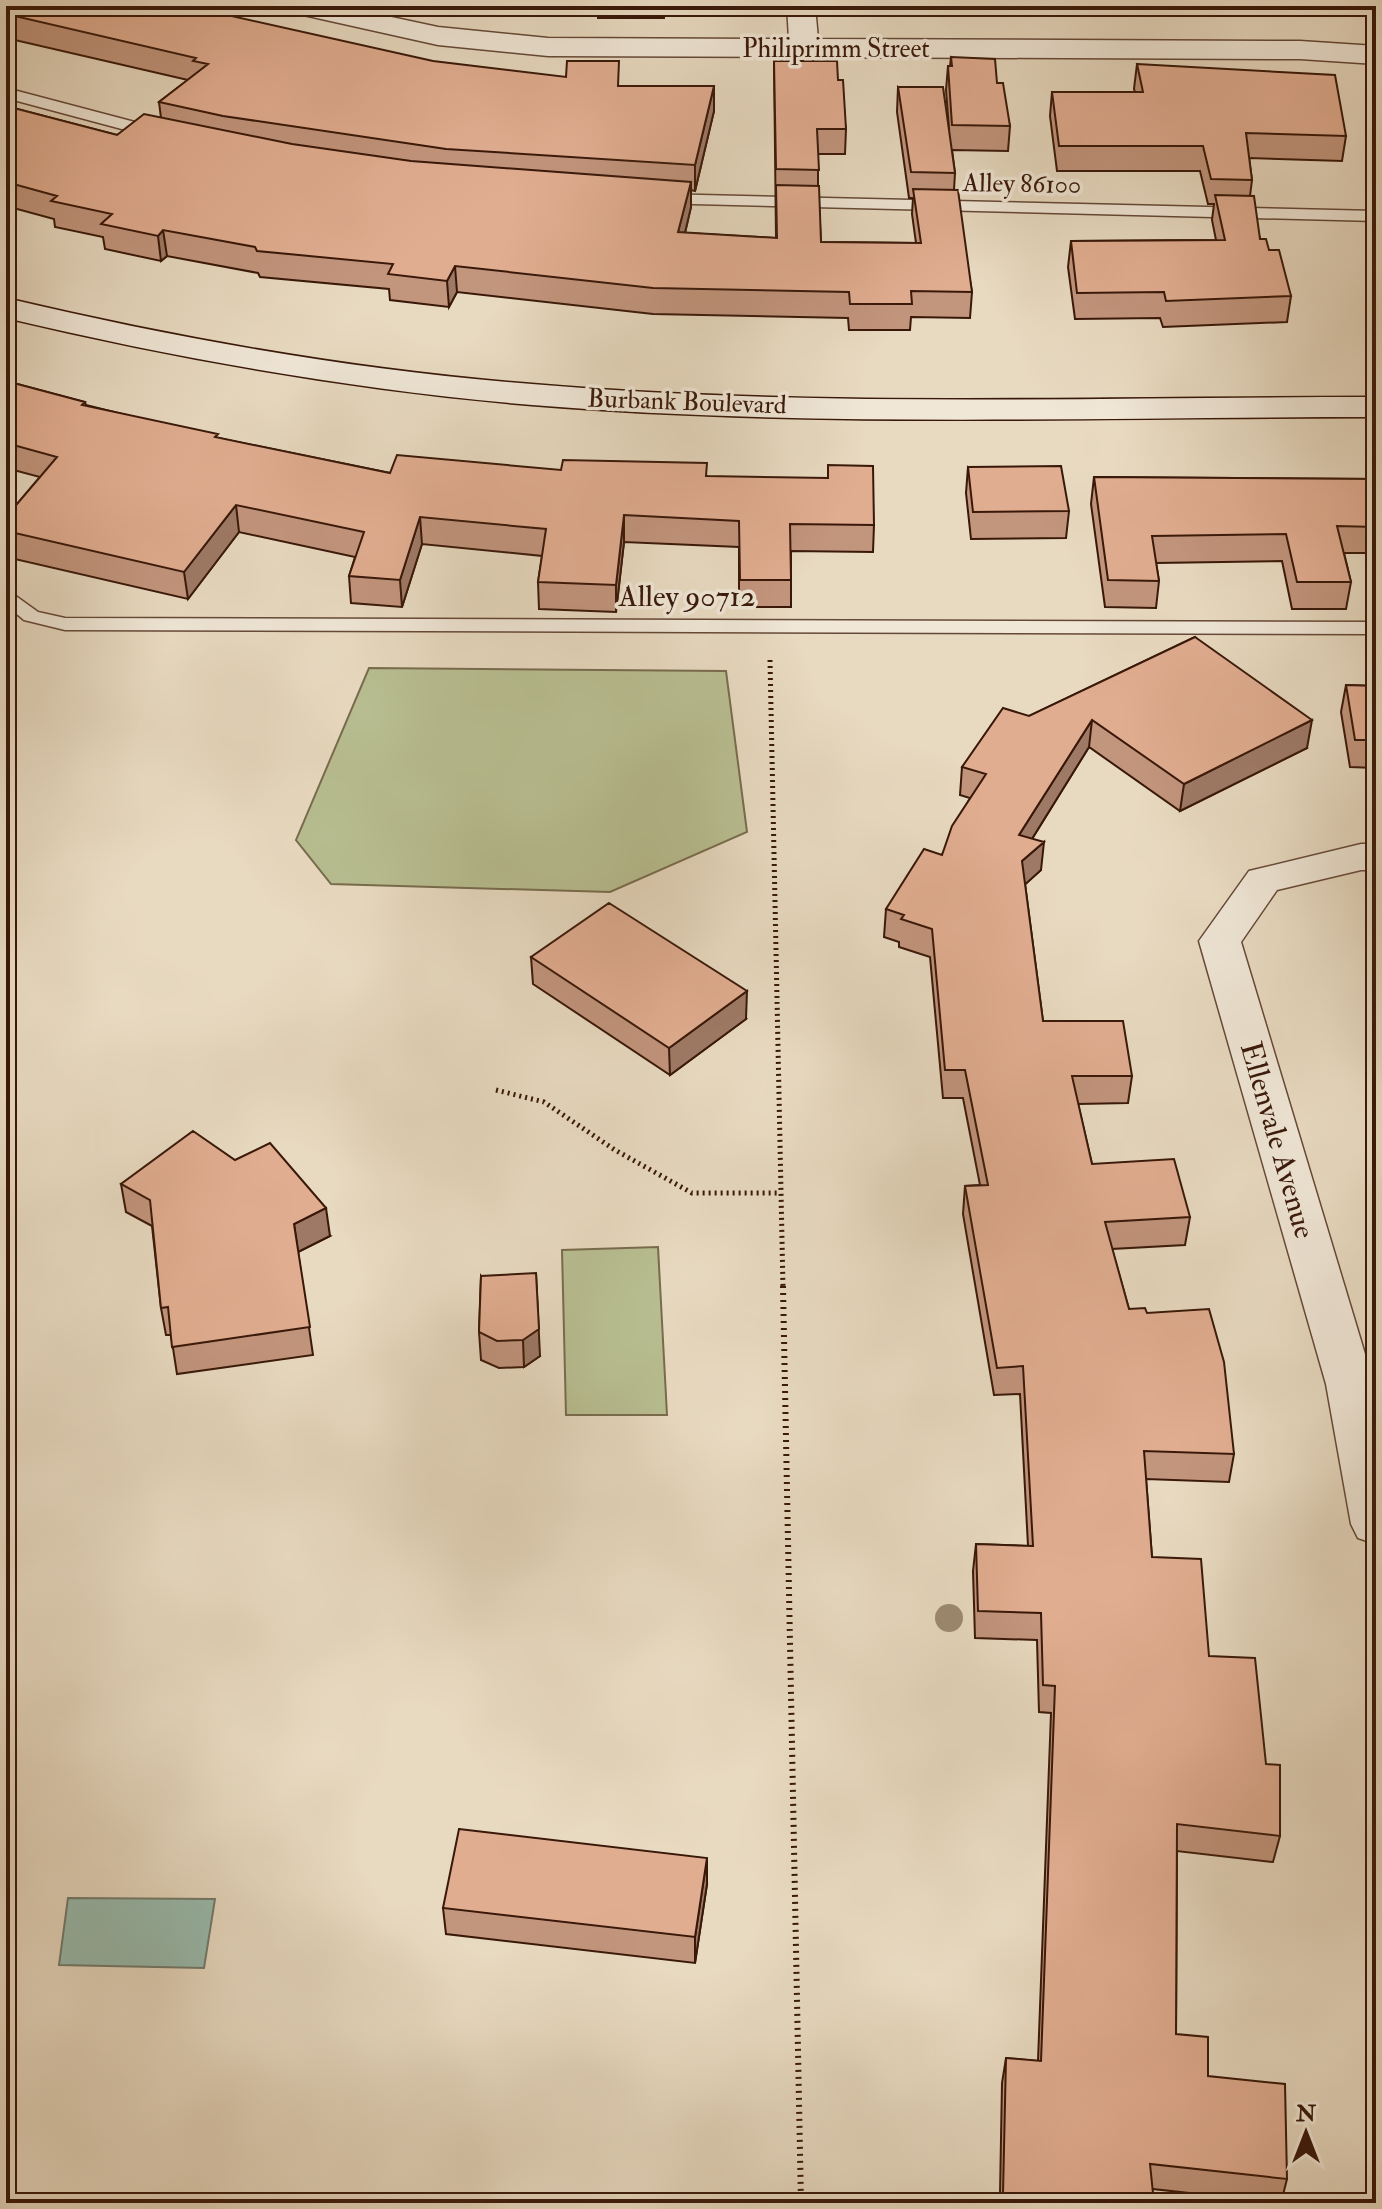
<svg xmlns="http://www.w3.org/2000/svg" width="1382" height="2209" font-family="'IM FELL Double Pica',serif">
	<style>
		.green { fill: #b8bf92; stroke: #786c4e; stroke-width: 2 }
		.water { fill: #98bbae; stroke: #727a6c; stroke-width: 2 }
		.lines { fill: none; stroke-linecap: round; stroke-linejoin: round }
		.lane-casing { stroke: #654837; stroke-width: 3 }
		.street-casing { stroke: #654837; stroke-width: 3 }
		.secondary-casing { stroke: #391809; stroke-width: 3 }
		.path-far1 { stroke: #391809; stroke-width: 5; stroke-dasharray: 2 4; stroke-linecap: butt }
		.path { stroke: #391809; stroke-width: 6; stroke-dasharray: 2 5; stroke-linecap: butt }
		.lane { fill: #f0e7d7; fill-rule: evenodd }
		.street { fill: #f0e7d7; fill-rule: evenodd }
		.secondary { fill: #f0e7d7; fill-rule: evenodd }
		.tree { fill: #9d8b72 }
		.wall { fill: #c2957d; stroke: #391809; stroke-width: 2 }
		.shaded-wall { fill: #9e7966; stroke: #391809; stroke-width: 2 }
		.building { fill: #e1ad91; stroke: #391809; stroke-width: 2 }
		.labels { text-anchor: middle; stroke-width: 7; stroke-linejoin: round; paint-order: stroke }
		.far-street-label { font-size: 26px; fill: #391809; stroke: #f0e7d7 }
		.street-label { font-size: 30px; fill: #391809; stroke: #f0e7d7 }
	</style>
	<rect width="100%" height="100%" fill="#e8dac1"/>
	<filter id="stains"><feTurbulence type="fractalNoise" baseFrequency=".0025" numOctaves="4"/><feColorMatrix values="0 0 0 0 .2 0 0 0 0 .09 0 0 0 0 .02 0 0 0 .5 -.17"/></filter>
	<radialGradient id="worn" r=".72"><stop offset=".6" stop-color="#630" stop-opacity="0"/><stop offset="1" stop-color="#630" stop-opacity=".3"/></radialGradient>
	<path class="green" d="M369,668l357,3 21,161 -137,60 -279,-8 -35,-44z
		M658,1247l9,168h-101l-4,-165z"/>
	<path class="water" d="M68,1898l147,1 -11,69 -145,-3z"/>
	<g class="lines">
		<defs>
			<path id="lane" d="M6,88l159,42 2,4 -8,5 -153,-41z
				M659,194l717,17v10l-723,-18v-8z
				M6,589l32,23 27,6 1311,4v12l-1311,-4 -41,-10 -18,-15z"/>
			<path id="street" d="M286,6h54l98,21 110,11 241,1 -2,-33h28l3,33 482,2 76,5v18l-76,-5 -752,-3 -110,-11 -148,-33z
				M1361,844h15v26h-15l-84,20 -36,52 133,442 2,160 -18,-6 -7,-14 -25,-140 -127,-443 50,-70z"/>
			<path id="secondary" d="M6,298c173,41 348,72 526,86 280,24 563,13 844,13v20c-281,0 -564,11 -844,-12 -178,-15 -353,-46 -526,-87z"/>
		</defs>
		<use href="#lane" class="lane-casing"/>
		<use href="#street" class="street-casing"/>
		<use href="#secondary" class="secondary-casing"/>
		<path class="path-far1" d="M770,660l13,628
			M496,1090l48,12 71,48 77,43h88"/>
		<path class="path" d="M783,1286l18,917"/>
		<use href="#lane" class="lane"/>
		<use href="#street" class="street"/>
		<use href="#secondary" class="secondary"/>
	</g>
	<circle class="tree" cx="949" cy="1618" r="14"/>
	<path class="wall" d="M6,6l613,80h95v25l-19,80 -4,-1v17l-6,26 91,5 -2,-177 64,19 8,49 -1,25h-27v32l3,56 95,1 -4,-29 1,-16h-4l-12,-86 1,-25 51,41 -3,-38 2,-24h2l1,-9 46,26 13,43 -2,25 -56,-1 3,23 -1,17 18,102 -2,26 -59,-1 -1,13h-61l-1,-12 -195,-4 -196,-22 -8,15 -59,-7 -1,-11 -129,-12 -2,-4 -91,-17 -6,5 -56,-12 -2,-12 -48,-10 -1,-8 -48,-13v-100l111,29 44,-17 -2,-16 29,-22 -182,-42z
		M598,6h67l-1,12h-66z
		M1137,64l209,72 -4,25 -93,-3 3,22 -2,16 10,43 9,11 22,46 -4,26 -124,5 -3,-9 -85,1 -7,-52 3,-26 145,-1 -4,-20 2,-16h-6l-8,-33h-143l-7,-55 2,-24h83l-1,-3z
		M6,381l79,21 1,3 132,33 172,35 171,-3 146,6 167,49 -1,27 -82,-1v56h-52v-60l-115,-5 -8,70 -77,-3 -1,-27 4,-26 -120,-12 -20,63 -51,-4 -2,-27 6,-19 -116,-25 -51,67 -182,-42v-40l34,-40 -34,-9z
		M968,467l101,44 -3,27 -95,1 -5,-46z
		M1094,477l282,2v74h-32l7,29 -5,27h-54l-10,-48 -126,2 3,18 -3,27 -51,-1 -14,-103z
		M1195,637l112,111 -127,63 -91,-64 -57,92 9,31 -16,14 18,137 89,55 -4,27 -50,1 14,60 98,53 -5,28 -73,4 17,60 18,4 87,141 -5,28 -83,-3 6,78 57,99 57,108 14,72 -7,26 -96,-11 -1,183 111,145 -6,24 -129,-14 2,14h-193l1,-9h38l2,-111 4,-25 32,3 13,-348 -12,-1 -2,-72 -62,-2 -2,-67 3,-27 52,2 -8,-152 -26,1 -31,-181 2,-28 15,-1 -17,-87h-20l-13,-141 -31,-10v-5l-15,-5 2,-28 56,-54 28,-57 -10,-3 2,-28 67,-51z
		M1346,685l30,1v82l-26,-1 -9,-55z
		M531,957l215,62 -76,56 -137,-91z
		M1376,1032v34l-4,-14z
		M121,1184l209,52 -32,16 15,103 -136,19 -6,-39h-5l-5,-27 -9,-82 -26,-14z
		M481,1276l59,80 -16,11 -25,1 -18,-8 -2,-28z
		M707,1884l-12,79 -249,-29 -3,-26z"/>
	<path class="shaded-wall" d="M714,86v25l-19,80v-26z
		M691,182v25l-12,51 -1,-26z
		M163,230l4,26 -6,5 -3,-25z
		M455,266l2,26 -8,15 -2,-26z
		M236,505l3,27 -51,67 -4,-27z
		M624,515v27l-8,70v-27z
		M420,517l2,27 -20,63 -2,-27z
		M1092,720l-3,27 -72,116 2,-28z
		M1312,720l-5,28 -127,63 4,-27z
		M1044,842l-3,28 -21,19 2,-28z
		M747,991l-1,28 -76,56 -1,-27z
		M326,1208l4,28 -32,16 -4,-28z
		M536,1273l4,83 -16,11 -1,-27z
		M707,1858v26l-12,79v-26z"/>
	<path class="building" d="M6,6h181l246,55 133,16 1,-16h52l-1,25h96l-19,79 -249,-16 -223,-33 -64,-14 49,-38 -15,-3 3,-3 -190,-44z
		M951,57l44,2 2,24h6l7,43 -58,-1 -4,-59h4z
		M774,61h63l1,19h5l3,49h-29l2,41 -43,-1z
		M1137,64l198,11 11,61 -100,-3 6,47 -41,-1 -8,-33h-144l-7,-54h91z
		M898,87h45l12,86 -44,-1z
		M6,106l111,29 27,-21 148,30 119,17 280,21 -13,50 99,6 -1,-53 43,1 2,56 100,1 -8,-54 45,1 14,102 -61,-1 1,13h-62l-1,-12 -196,-4 -198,-22 -8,15 -59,-7 5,-10 -136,-13 -2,-4 -92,-17 -5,6 -57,-12 11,-10 -61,-13 6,-5 -51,-14z
		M1215,195l39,1 6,43h6l3,11h10l12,46 -125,5 -2,-9 -87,1 -6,-52 154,-1z
		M6,381l79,21 -3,3 136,29 -3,3 175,36 7,-18 164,15 2,-10 144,3 -1,13 122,2v-13l45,1 1,59 -84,-1 1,56h-51l-1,-59 -115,-6 -8,70 -78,-3 8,-53 -126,-12 -20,63 -51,-4 15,-44 -128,-27 -52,67 -178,-41v-14l51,-60 -51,-14z
		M1061,466l8,45 -96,1 -5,-45z
		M1094,477l282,2v48l-39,-1 14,56h-54l-11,-48 -134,2 7,45 -51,-1z
		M1195,637l117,83 -128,64 -92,-64 -73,115 25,7 -22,19 21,160h80l9,55h-60l20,88 82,-5 16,58 -85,5 24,87 16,-1 2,5 62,-4 15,53 10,92 -90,-3 8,106 49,2 8,97 46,2 11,106 14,1v71l-103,-12 -1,210 32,3v39l77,8 2,95 -137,-15 4,39h-191l-1,-9h41l3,-136 35,3 14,-375 -12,-1 -2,-72 -63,-2 -2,-67 57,2 -10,-180 -26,2 -32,-182 23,-1 -23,-115h-20l-13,-141 -31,-10 3,-4 -18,-6 38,-60 18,6 10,-29 34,-52 -24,-7 41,-59 26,8z
		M1346,685l30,1v54h-21z
		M609,903l138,88 -78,57 -138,-91z
		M193,1131l42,29 35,-17 56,65 -32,16 16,103 -138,20 -4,-40 -7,1 -11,-108 -29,-16z
		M536,1273l3,56 -16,11 -26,1 -18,-9 2,-56z
		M459,1829l248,29 -12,79 -252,-29z"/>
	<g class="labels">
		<g class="far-street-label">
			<text x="836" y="57">Philiprimm Street</text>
			<text transform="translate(1022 183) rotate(1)" y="9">Alley 86100</text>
			<text transform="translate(687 401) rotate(2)" y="9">Burbank Boulevard</text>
		</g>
		<g class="street-label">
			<text x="687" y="606">Alley 90712</text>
			<text transform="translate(1278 1140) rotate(74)" y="10">Ellenvale Avenue</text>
		</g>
	</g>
	<rect width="1382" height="2209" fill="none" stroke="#e8dac1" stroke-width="32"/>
	<rect x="8" y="8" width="1366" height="2193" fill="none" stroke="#391809" stroke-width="4"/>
	<rect x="16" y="16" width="1350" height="2177" fill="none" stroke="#391809" stroke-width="2"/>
	<g transform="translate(1306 2133)" stroke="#f0e7d7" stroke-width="6" paint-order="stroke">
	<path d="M0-6L14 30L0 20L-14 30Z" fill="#391809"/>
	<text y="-12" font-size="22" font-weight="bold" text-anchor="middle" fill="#391809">N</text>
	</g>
	<rect width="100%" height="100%" filter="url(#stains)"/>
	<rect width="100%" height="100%" fill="url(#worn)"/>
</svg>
